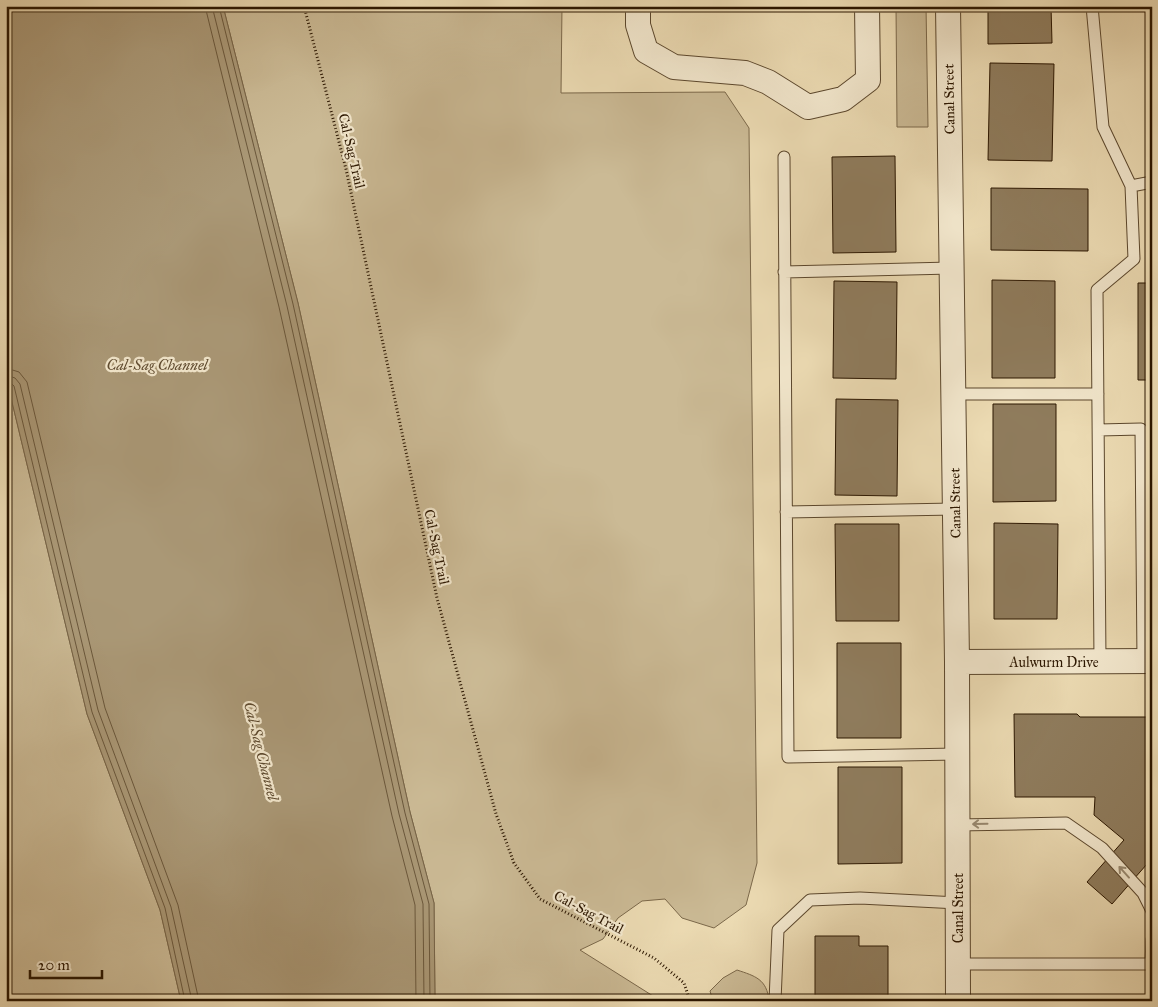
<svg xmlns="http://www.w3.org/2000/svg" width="1158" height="1007" font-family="'IM FELL Great Primer',serif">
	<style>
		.green { fill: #cbba95; stroke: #7b684a }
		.water { fill: #aa9876; stroke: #776447 }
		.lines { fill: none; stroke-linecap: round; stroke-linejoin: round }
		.shore { stroke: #6a573b; stroke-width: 1 }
		.building { fill: #8f7c5d; stroke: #2b1600 }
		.lane-casing { stroke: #5b472d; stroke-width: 13 }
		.street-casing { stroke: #5b472d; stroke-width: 26 }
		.path { stroke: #2b1600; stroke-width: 3; stroke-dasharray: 1 2.5; stroke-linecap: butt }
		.lane { stroke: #f3e8ce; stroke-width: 11 }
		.street { stroke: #f3e8ce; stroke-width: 24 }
		.oneway { stroke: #998a71 }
		.labels { text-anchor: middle; stroke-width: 4.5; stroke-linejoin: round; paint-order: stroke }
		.street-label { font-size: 14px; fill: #2b1600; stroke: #f3e8ce }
		.water-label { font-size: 15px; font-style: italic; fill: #5e4a2f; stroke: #f3e8ce }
	</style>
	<rect width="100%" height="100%" fill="#ecdbb3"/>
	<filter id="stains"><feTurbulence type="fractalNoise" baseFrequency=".004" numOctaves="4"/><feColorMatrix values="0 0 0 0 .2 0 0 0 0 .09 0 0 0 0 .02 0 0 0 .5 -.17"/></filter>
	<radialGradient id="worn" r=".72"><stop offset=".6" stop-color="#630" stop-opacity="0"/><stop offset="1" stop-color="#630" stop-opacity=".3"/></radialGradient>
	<path class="green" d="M223,6h339l-1,87 164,-1 24,36 8,735 -11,42 -32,23 -32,-10 -17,-19 -23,2 -24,17 -15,21 -23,11 81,51h-226l-1,-98 -24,-91 -112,-509z
		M896,6h30l2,121h-31z
		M6,377l81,337 73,196 21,91h-175z
		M737,970c18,6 30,9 32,31h-56l-3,-10 13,-13z"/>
	<path class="water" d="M6,6h217l75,297 112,509 24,91 1,98h-254l-21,-91 -73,-196 -81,-337z"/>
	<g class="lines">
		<path class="shore" d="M205,6l74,301 113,509 23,89 1,96
			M212,6l75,300 112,508 24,90 1,97
			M219,6l74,298 112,509 24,91 1,97
			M6,368l13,4 8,10 78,326 73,197 21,96
			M6,375l9,3 5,6 78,326 73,197 21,94
			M6,382l5,1 3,3 78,326 73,196 20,93"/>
	</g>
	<path class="building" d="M988,6h63l1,37 -64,1z
		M990,63l64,1 -2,97 -64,-1z
		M895,156l1,96 -63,1 -1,-96z
		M991,188l97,1v62l-97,-1z
		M992,280l63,1v97h-63z
		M834,281l63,1 -1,97 -63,-1z
		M1138,283h14v97h-14z
		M836,399l62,1 -1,96 -62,-1z
		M993,404h63v97l-63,1z
		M994,523l64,1 -1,95h-63z
		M835,524h64v97h-63z
		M837,643h64v95h-64z
		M1014,714h63l3,3h72v151l-5,-4 -35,40 -25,-22 37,-42 -30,-25 1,-18h-80z
		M838,767h64v96l-64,1z
		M815,936h44v10h29v55h-73z"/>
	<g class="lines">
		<defs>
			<path id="lane" d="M1092,6l11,121 28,59
				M784,157l4,600 169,-3
				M784,272l167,-4
				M953,394h145
				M1099,430l42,-1 2,232
				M786,512l169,-3
				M1100,661l-3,-371 37,-31 -3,-73 21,-4
				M957,825l109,-2 36,25 41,45 9,18
				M958,964h194
				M1151,964l1,-25
				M775,1001l3,-71 32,-30 50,-2 98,5"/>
			<path id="street" d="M638,6v19l8,26 28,16 71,6 23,9 40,25 35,-8 25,-19 -1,-74
				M948,6l9,656 1,339
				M957,662l195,-1"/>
		</defs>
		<use href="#lane" class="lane-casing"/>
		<use href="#street" class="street-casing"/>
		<path class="path" d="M304,6l42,163 91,429 59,216 18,49 26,36 114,59 30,25 6,18"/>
		<use href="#lane" class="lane"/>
		<use href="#street" class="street"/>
	</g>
	<defs><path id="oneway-shaft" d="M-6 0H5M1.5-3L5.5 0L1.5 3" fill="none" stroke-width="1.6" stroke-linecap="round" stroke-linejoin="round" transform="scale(1.25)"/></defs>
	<g class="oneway">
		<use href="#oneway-shaft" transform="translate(980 824) rotate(179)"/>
		<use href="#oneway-shaft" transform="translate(1124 872) rotate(-132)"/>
	</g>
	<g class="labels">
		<g class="street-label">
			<text transform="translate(949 99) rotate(-91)" y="5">Canal Street</text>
			<text transform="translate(352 151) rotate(77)" y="5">Cal-Sag Trail</text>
			<text transform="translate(955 503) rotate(-91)" y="5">Canal Street</text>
			<text transform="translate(437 547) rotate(78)" y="5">Cal-Sag Trail</text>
			<text x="1054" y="667">Aulwurm Drive</text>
			<text transform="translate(958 908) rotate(-90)" y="5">Canal Street</text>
			<text transform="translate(589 912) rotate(28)" y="5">Cal-Sag Trail</text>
		</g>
		<g class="water-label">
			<text x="157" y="370">Cal-Sag Channel</text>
			<text transform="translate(261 751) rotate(76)" y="5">Cal-Sag Channel</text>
		</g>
	</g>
	<rect width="1158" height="1007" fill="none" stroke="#ecdbb3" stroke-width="25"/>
	<rect x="8" y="8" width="1143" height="992" fill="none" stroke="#2b1600" stroke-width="2.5"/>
	<rect x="12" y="12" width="1133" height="982" fill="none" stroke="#2b1600"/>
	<path d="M30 970v8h72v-8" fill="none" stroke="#2b1600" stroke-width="2.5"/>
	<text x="38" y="970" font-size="15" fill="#2b1600" stroke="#f3e8ce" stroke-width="4" paint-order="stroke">20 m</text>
	<rect width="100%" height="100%" filter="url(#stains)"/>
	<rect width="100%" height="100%" fill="url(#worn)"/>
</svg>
